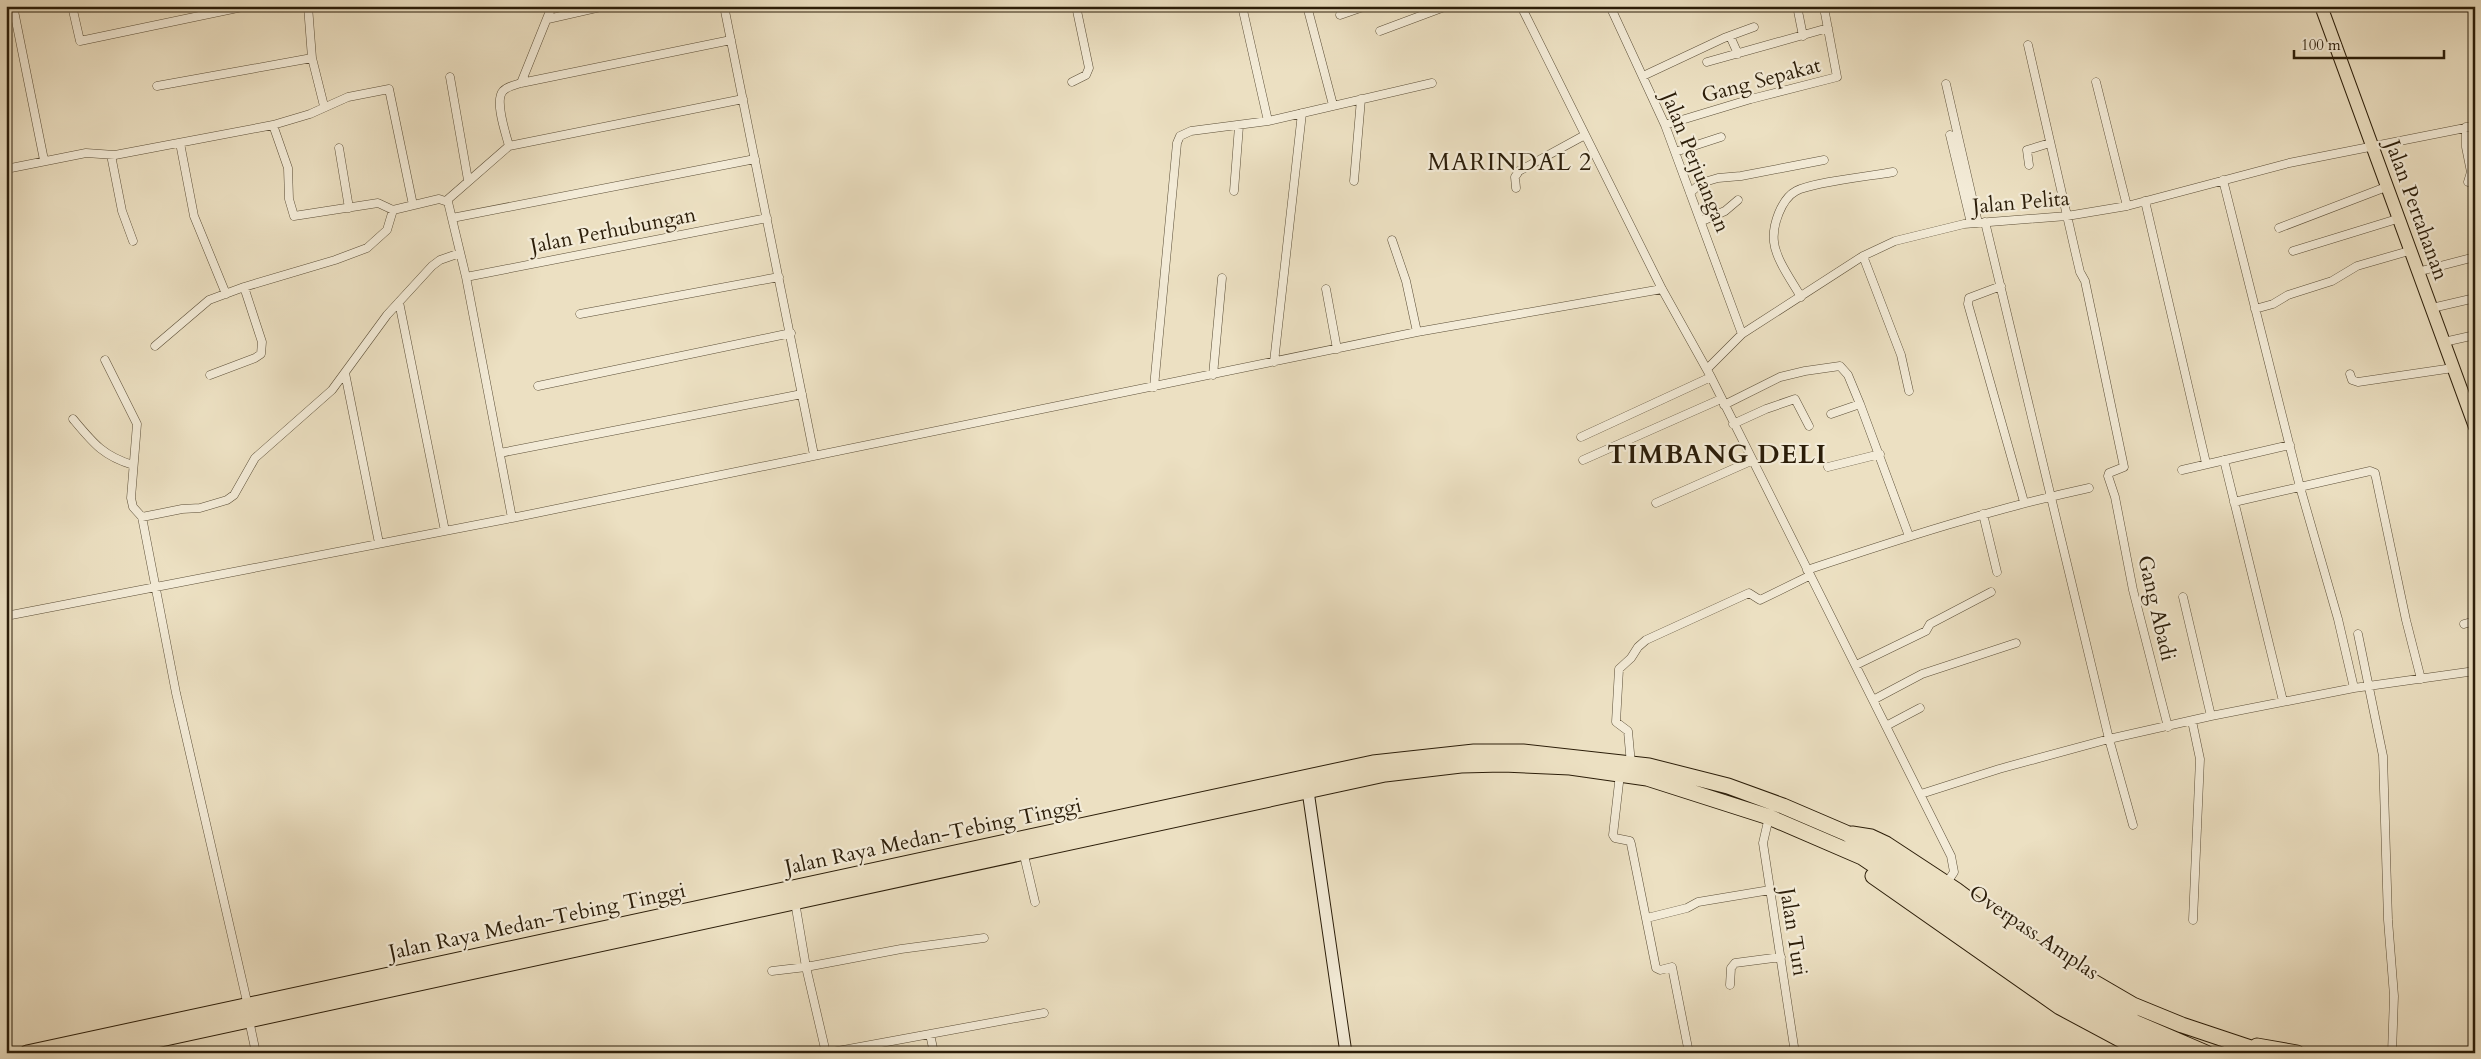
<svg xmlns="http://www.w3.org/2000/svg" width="2481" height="1059" font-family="Cardo,serif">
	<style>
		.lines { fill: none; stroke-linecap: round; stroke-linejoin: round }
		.street-casing { stroke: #5b4e37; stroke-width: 9 }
		.secondary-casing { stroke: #2b1d09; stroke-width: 13 }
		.primary-casing { stroke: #2b1d09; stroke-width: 14 }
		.highway-casing { stroke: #2b1d09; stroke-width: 17 }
		.street { stroke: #f3ebd7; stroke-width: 8 }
		.secondary { stroke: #f3ebd7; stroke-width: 11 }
		.primary { stroke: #ece0c2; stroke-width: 12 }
		.highway { stroke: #ece0c2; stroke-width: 15 }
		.labels { text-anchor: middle; stroke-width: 4.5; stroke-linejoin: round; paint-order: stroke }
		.street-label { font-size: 21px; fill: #2b1d09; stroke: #f3ebd7 }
		.quarter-label { font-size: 24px; letter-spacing: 1px; fill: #2b1d09; stroke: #f3ebd7 }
		.district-label { font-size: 26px; font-weight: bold; letter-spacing: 1px; fill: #2b1d09; stroke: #f3ebd7 }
	</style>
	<rect width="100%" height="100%" fill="#ece0c2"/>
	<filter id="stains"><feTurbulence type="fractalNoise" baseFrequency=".004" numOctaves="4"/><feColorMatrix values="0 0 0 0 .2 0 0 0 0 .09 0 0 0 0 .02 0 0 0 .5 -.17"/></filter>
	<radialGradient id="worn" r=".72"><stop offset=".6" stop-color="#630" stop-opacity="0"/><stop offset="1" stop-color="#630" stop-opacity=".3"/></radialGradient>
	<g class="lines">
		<defs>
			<path id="street" d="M13,6l31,154
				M72,6l8,35 167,-35
				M308,6l4,52 12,48
				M724,6l90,449
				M1242,6l26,115
				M1307,6l26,99
				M1521,6l141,283 49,88 240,479 3,16 -8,12
				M1610,6l55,119 77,209
				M1797,6l6,30
				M1340,15l26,-9
				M548,19l57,-13
				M1380,31l67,-25
				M1730,36l8,18
				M2028,45l48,210 4,17 5,9 39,186 -15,6 -1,3 7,21 18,93 35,137
				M1707,62l121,-34
				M1643,76l81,-38 30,-11
				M450,77l18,103
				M1072,82l14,-7 3,-7 -13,-62
				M2096,82l31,124
				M521,83l31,-77
				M1946,84l32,139
				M157,86l155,-28
				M273,125l15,43 1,31 5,17 84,-13 15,7 46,-11 9,3 18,75 46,241
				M1665,125l86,-26 86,-22 -12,-64
				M2466,127v20l5,25 -3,10
				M1950,135l21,88
				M180,143l14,73 32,78
				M509,146c-3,-12 -15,-45 -6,-55 5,-5 12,-6 18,-8l210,-43
				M339,148l10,60
				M1675,152l46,-15
				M111,155l11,56 11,30
				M2029,165l-2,-15 23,-7
				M6,169l80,-16 29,2 158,-30 37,-11 38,-17 41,-8 24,116
				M2223,180l77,307 38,132 16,69
				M1354,181l7,-82
				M1516,188l-1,-11 4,-6 66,-36
				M1234,191l5,-65
				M1690,193l11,-10 17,-5 23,-2 83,-16
				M446,201l63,-55 234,-47
				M2145,201l61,262
				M452,218l303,-59
				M1702,221l23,-10 13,-11
				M1985,222l124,517 24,86
				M2279,228l107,-41
				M1392,240l14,41 11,51
				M2293,251l104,-32
				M1863,256l38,99 8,36
				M2417,272l58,-15
				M466,277l301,-59
				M2001,286l-32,12 -1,6 56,198
				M1326,289l11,60
				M1801,297c-9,-16 -25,-37 -27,-55 -2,-16 7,-43 22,-51 17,-9 75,-15 97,-19
				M399,302l46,229
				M2432,308l43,-10
				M2255,309l18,-5 15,-9 44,-14 25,-15 52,-15
				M580,314l199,-37
				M2444,342l31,-7
				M155,346l54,-46 35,-13 91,-27 32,-12 20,-18 6,-20
				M105,360l32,64 -6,74 2,9 9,10
				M1274,362l28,-249
				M1707,369l35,-35 121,-78 32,-15 69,-17 103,-8 60,-10 162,-43 186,-37
				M345,373l34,170
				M2350,374l2,6 6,2 95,-14
				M210,375l45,-17 6,-4 1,-12 -18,-55
				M1213,375l9,-97
				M538,386l253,-53
				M1154,387l23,-244 3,-7 11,-5 77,-10 164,-38
				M1724,405l56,-28 25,-6 35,-5 8,9 12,29 49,132
				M1831,414l29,-10
				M73,419c20,24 30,37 60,46
				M1733,424l33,-15 29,-10 14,27
				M1581,437l130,-60
				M500,453l302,-59
				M1583,460l138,-61
				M2224,460l59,241
				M1828,467l52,-13
				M2182,470l108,-25
				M2234,502l136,-31 5,2 31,147 15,59
				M1656,503l95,-42
				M1983,514l14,58
				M1807,570c93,-31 185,-61 282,-82
				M2183,597l28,119
				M6,616l506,-98 905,-186 245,-43
				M2464,624l11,-3
				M2358,634l25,122 5,164 6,76 -2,57
				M1856,665l70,-34 4,-7 61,-32
				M1873,700l49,-26 94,-31
				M2192,721l8,38 -7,161
				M1886,726l34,-18
				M1631,764l-3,-33 -12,-9 3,-53 12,-11 7,-11 8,-7 103,-47 11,7 49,-24
				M1620,774l-7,61 2,3 15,3 1,3 25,124 4,2 12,-3 17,86
				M1921,794l78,-25 110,-30 102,-23 143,-28 121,-17
				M1769,817l-6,26 32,210
				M1023,851l12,51
				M795,902l11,65 20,86
				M1647,918l40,-10 11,-6 72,-12
				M772,971l34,-4 95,-18 83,-11
				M1730,985l1,-17 4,-5 46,-6
				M248,1006l-72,-313 -34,-176 40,-8 18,-1 27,-8 7,-5 21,-37 77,-68 55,-75 45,-49 8,-6 20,-7
				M249,1020l7,33
				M930,1034l4,19
				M827,1053l217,-40"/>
			<path id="secondary" d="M1308,791l38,262"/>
			<path id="primary" d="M2321,6l154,421"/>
			<path id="highway" d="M1852,834l19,3 15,7 70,46 74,55 103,60 49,20 84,28
				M1873,876l187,131 86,46
				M2257,1046l40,7
				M27,1053l1346,-290 101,-11h49l126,14 79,20 55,20 63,27 119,77 63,48 30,19 78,46 70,30
				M96,1053l1289,-279 76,-9 42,-1 67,3 77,11 122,39 93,40 95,64 64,47 30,20 80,46 43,19"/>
		</defs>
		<use href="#street" class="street-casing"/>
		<use href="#secondary" class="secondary-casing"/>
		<use href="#primary" class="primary-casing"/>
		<use href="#highway" class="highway-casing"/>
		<use href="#street" class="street"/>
		<use href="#secondary" class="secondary"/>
		<use href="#primary" class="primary"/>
		<use href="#highway" class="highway"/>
	</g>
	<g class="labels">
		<g class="street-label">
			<text transform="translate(1761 80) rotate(-15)" y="7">Gang Sepakat</text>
			<text transform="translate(1696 162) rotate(68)" y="7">Jalan Perjuangan</text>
			<text transform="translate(2021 202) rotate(-5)" y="7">Jalan Pelita</text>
			<text transform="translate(2417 210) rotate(70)" y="7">Jalan Pertahanan</text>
			<text transform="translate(613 230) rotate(-11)" y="7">Jalan Perhubungan</text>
			<text transform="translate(2157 608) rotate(77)" y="7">Gang Abadi</text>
			<text transform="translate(933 836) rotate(-12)" y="7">Jalan Raya Medan-Tebing Tinggi</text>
			<text transform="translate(537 921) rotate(-12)" y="7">Jalan Raya Medan-Tebing Tinggi</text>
			<text transform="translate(1794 932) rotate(81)" y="7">Jalan Turi</text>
			<text transform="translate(2034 932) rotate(34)" y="7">Overpass Amplas</text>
		</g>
		<g class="quarter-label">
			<text x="1510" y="170">MARINDAL 2</text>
		</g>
		<g class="district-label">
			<text x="1717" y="463">TIMBANG DELI</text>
		</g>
	</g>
	<rect width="2481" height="1059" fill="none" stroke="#ece0c2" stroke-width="25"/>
	<rect x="8" y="8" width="2466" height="1044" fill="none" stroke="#2b1d09" stroke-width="2.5"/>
	<rect x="12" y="12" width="2456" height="1034" fill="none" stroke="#2b1d09"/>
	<path d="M2294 50v8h150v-8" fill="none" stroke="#2b1d09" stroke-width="2.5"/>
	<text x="2301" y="50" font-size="15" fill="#2b1d09" stroke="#f3ebd7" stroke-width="4" paint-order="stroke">100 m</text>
	<rect width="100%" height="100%" filter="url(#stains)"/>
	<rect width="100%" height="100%" fill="url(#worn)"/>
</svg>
